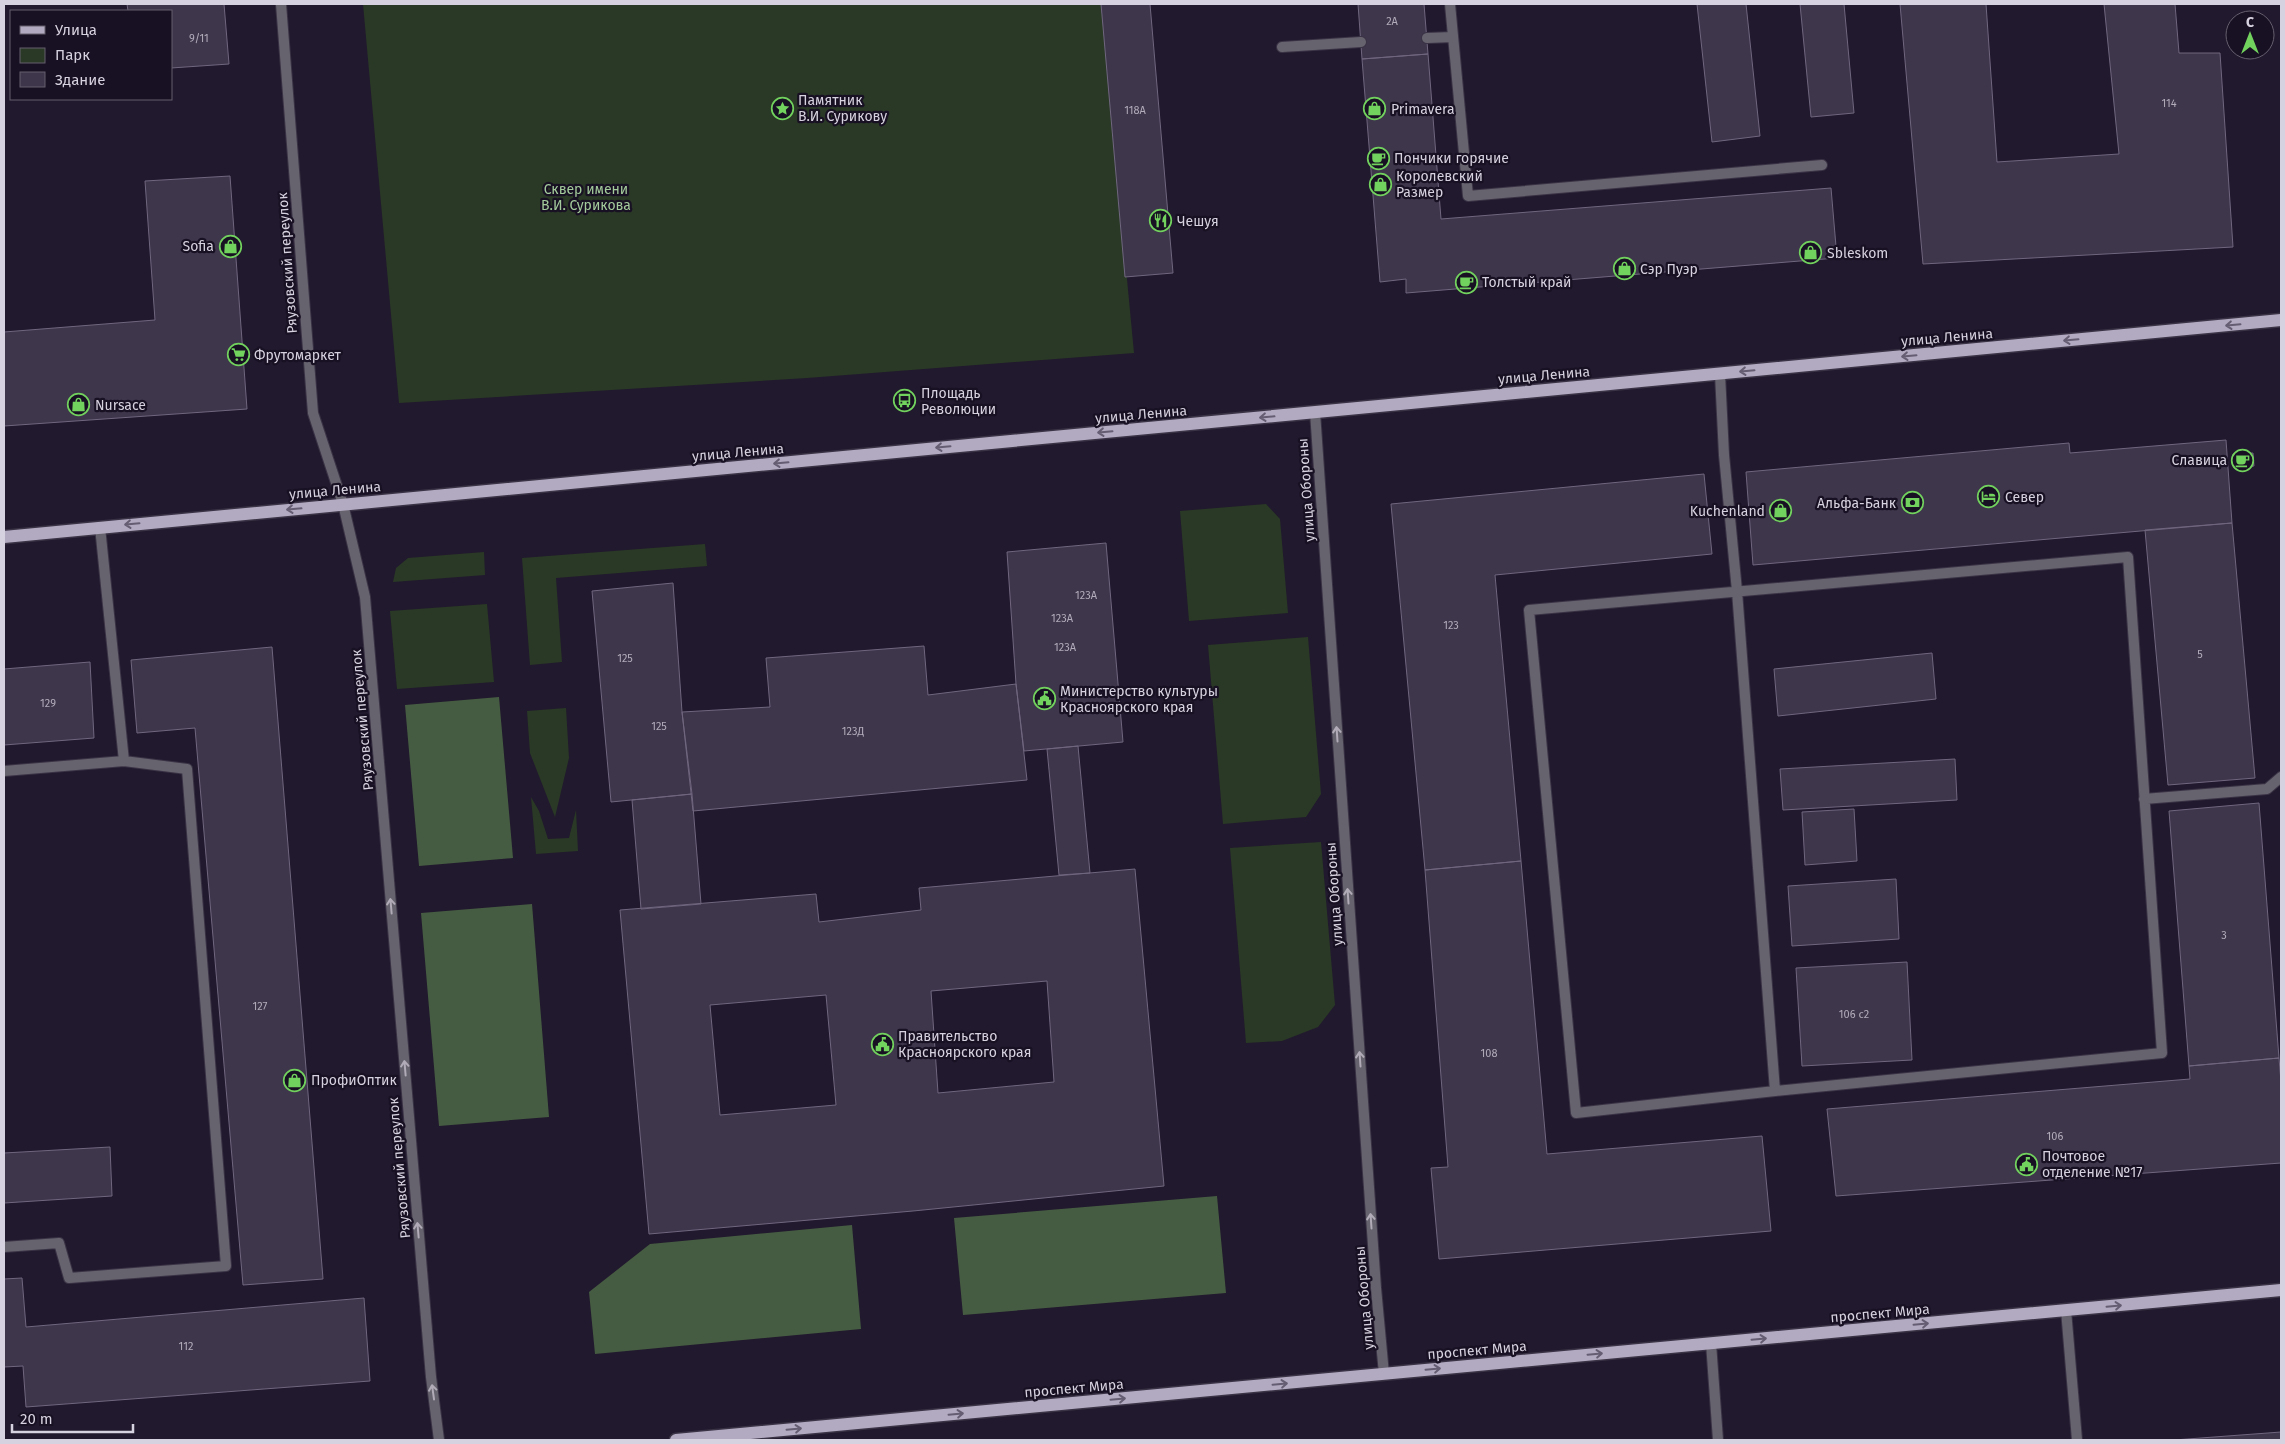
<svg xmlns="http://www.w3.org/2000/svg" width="2285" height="1444" font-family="'Fira Sans',sans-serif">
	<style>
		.green { fill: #2a3926 }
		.forest { fill: #465c42 }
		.building { fill: #3e364b; stroke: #70677f; fill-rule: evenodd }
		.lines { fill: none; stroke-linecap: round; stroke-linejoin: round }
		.service-casing { stroke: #3a3346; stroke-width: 12 }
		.minor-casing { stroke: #3a3346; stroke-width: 12 }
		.primary-casing { stroke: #3a3346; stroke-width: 15 }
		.service { stroke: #67636e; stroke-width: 10 }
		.minor { stroke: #67636e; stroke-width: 10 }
		.primary { stroke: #b2aac0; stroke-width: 12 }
		.oneway { stroke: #655d72 }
		.oneway2 { stroke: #b0abb7 }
		.labels { text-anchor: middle; stroke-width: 4.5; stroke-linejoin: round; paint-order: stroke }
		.number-label { font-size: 11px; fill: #b1abba }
		.poi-label { font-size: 14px; fill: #d7d2df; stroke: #181023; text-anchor: start }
		.park-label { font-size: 14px; fill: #a3cb9b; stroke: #181023 }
		.street-label { font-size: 14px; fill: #d7d2df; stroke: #181023 }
	</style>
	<rect width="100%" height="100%" fill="#21192d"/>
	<path class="green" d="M363,4h738l33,349 -327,25 -408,25z
		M1266,504l14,15 8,94 -99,8 -9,-110z
		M705,544l2,22 -151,12 6,84 -32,3 -8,-107z
		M484,552l1,23 -92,7 3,-14 12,-10z
		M487,604l7,78 -97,7 -7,-78z
		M1308,637l13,157 -15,23 -83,7 -15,-179z
		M566,708l3,50 -14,59 -25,-64 -3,-42z
		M531,797l8,14 9,28 21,-1 7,-28 2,41 -42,3z
		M1321,842l14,163 -17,22 -36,14 -36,2 -16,-195z"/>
	<path class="forest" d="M499,697l14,161 -94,8 -14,-161z
		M532,904l17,213 -110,9 -18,-213z
		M1217,1196l9,97 -263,22 -9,-97z
		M852,1225l9,104 -266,25 -6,-62 61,-48z"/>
	<path class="building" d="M127,4h97l5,60 -58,4v-57h-43z
		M1101,4h49l23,269 -48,4z
		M1358,4h66l4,50 -66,5z
		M1697,4h49l14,132 -48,6z
		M1800,4h44l10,109 -43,4z
		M1900,4h86l11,158 122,-8 -15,-150h71l4,49h41l13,194 -310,17z
		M1428,54l13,165 390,-31 6,70 -431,35v-14l-26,3 -18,-223z
		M230,176l17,233 -243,17v-94l151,-12 -10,-139z
		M2226,440l6,83 -479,42 -7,-93 323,-29 1,10z
		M2253,453l1,13 -20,2 -1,-14z
		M1704,474l8,80 -217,21 26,286 -96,9 -34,-366z
		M2232,523l23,255 -87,7 -23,-255z
		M1106,543l17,199 -99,9 -8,-67 -9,-132z
		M673,583l9,129 10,82 -81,8 -19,-211z
		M924,646l4,49 88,-11 11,96 -334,31 -11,-99 88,-5 -4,-49z
		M272,647l51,632 -80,6 -48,-557 -58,5 -6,-73z
		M1932,653l4,46 -158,17 -4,-47z
		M90,662l4,76 -90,7v-76z
		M1078,746l12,127 -31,2 -12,-126z
		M1955,759l2,41 -174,10 -3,-41z
		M692,794l9,110 -60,5 -9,-109z
		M2259,803l20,255 -90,8 -20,-255z
		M1854,809l3,52 -52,4 -3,-53z
		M1521,861l26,293 215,-18 9,95 -332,28 -8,-91 17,-1 -23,-297z
		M1135,869l29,317 -251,25 -264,23 -29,-324 196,-16 3,28 102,-12 -2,-22zM1047,981l7,101 -116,11 -7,-102zM826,995l10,110 -116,10 -10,-110z
		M1896,879l3,60 -107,7 -4,-60z
		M1907,962l5,98 -110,6 -6,-98z
		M2279,1058l2,24v81l-445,33 -9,-87 363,-30 -1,-13z
		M110,1147l2,49 -108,7v-50z
		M22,1278l4,49 338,-29 6,83 -344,26 -3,-41 -19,1v-88z
		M2281,1432v8h-107z"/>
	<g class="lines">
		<defs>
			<path id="service" d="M1450,4l18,192 354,-31
				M1427,38l26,-1
				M1282,47l79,-5
				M1720,374l4,81 13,136 38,500
				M100,527l24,234
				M2128,557l34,496 -387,38 -199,22 -47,-503z
				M4,771l120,-10 63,8 39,497 -157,12 -10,-35 -55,4
				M2144,799l123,-10 14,-12
				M2066,1310l11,130"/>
			<path id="minor" d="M281,4l32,409 30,91 22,93 66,780 8,63
				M1315,412l61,876 8,86
				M1711,1343l7,97"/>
			<path id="primary" d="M4,537l2277,-217
				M676,1440l1605,-150"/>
		</defs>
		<use href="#service" class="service-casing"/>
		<use href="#minor" class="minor-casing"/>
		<use href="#primary" class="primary-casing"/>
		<use href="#service" class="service"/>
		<use href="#minor" class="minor"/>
		<use href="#primary" class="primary"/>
	</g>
	<defs><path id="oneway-shaft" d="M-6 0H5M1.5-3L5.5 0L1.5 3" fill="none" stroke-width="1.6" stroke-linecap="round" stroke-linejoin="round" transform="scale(1.25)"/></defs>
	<g class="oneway">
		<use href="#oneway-shaft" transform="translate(2233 325) rotate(175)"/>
		<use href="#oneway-shaft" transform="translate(2071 340) rotate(175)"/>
		<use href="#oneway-shaft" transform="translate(1909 356) rotate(175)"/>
		<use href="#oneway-shaft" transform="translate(1747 371) rotate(175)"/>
		<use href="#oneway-shaft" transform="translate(1267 417) rotate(175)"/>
		<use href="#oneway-shaft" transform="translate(1105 432) rotate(175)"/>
		<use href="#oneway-shaft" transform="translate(943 447) rotate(175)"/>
		<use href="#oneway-shaft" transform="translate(781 463) rotate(175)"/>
		<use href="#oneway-shaft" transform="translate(294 509) rotate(175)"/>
		<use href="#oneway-shaft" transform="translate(132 524) rotate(175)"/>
		<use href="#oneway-shaft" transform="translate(2114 1306) rotate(-5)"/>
		<use href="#oneway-shaft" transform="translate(1921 1324) rotate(-5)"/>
		<use href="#oneway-shaft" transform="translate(1759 1339) rotate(-5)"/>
		<use href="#oneway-shaft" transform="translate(1595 1354) rotate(-5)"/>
		<use href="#oneway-shaft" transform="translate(1433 1369) rotate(-5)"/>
		<use href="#oneway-shaft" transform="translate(1280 1384) rotate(-5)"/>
		<use href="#oneway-shaft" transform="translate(1118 1399) rotate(-5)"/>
		<use href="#oneway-shaft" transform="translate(956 1414) rotate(-5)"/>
		<use href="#oneway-shaft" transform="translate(794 1429) rotate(-5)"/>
	</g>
	<g class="oneway2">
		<use href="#oneway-shaft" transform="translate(1337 734) rotate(-94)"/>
		<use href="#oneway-shaft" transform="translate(1348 896) rotate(-94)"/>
		<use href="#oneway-shaft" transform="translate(391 906) rotate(-95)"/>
		<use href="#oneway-shaft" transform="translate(1360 1059) rotate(-94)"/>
		<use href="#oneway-shaft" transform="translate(405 1068) rotate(-95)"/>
		<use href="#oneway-shaft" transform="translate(1371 1221) rotate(-94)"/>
		<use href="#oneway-shaft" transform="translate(418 1230) rotate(-95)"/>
		<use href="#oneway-shaft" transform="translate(433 1392) rotate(-98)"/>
	</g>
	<defs>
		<symbol id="sight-ring" viewBox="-11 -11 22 22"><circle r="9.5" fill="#181023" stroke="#72d25e" stroke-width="1.5"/><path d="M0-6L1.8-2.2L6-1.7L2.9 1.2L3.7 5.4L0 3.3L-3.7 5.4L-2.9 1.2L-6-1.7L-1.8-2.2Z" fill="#72d25e"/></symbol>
		<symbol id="shop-ring" viewBox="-11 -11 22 22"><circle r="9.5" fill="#181023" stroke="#72d25e" stroke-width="1.5"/><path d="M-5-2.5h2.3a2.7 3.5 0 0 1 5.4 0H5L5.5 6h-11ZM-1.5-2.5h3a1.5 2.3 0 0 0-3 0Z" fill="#72d25e"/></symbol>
		<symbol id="cafe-ring" viewBox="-11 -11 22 22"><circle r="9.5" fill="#181023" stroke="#72d25e" stroke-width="1.5"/><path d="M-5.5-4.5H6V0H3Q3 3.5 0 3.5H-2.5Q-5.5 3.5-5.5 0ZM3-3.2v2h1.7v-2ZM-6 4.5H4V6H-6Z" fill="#72d25e"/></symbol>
		<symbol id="restaurant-ring" viewBox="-11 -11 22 22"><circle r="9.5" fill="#181023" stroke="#72d25e" stroke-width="1.5"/><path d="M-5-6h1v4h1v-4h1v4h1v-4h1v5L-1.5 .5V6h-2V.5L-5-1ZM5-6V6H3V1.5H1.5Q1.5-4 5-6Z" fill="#72d25e"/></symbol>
		<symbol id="supermarket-ring" viewBox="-11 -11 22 22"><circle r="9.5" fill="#181023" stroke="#72d25e" stroke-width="1.5"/><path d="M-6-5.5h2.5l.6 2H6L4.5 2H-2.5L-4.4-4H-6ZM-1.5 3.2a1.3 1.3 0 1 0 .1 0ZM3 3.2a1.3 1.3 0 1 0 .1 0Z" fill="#72d25e"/></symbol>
		<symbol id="bus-ring" viewBox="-11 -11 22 22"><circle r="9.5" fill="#181023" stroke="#72d25e" stroke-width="1.5"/><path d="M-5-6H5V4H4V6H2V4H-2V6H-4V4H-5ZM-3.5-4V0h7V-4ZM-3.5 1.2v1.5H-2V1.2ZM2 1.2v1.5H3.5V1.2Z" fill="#72d25e"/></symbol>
		<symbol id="hotel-ring" viewBox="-11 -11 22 22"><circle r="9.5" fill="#181023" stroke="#72d25e" stroke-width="1.5"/><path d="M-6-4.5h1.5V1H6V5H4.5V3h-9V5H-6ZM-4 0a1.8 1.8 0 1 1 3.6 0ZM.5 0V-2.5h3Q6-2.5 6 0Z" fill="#72d25e"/></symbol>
		<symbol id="bank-ring" viewBox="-11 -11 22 22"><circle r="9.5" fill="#181023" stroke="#72d25e" stroke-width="1.5"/><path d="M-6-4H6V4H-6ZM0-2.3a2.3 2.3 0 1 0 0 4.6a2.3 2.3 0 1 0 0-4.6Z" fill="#72d25e"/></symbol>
		<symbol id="civic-ring" viewBox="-11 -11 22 22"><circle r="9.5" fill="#181023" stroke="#72d25e" stroke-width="1.5"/><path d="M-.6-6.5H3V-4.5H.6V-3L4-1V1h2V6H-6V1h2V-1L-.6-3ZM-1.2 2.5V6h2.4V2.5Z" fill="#72d25e"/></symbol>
	</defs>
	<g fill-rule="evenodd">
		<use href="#sight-ring" x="770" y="96" width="25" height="25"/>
		<use href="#shop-ring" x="1362" y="96" width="25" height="25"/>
		<use href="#cafe-ring" x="1366" y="146" width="25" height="25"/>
		<use href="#shop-ring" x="1368" y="172" width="25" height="25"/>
		<use href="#restaurant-ring" x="1148" y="208" width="25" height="25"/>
		<use href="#shop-ring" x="218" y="234" width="25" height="25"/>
		<use href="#shop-ring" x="1798" y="240" width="25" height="25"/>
		<use href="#shop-ring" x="1612" y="256" width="25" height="25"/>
		<use href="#cafe-ring" x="1454" y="270" width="25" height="25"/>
		<use href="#supermarket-ring" x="226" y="342" width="25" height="25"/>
		<use href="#bus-ring" x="892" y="388" width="25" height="25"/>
		<use href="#shop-ring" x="66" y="392" width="25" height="25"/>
		<use href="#cafe-ring" x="2230" y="448" width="25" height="25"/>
		<use href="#hotel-ring" x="1976" y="484" width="25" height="25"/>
		<use href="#bank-ring" x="1900" y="490" width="25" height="25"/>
		<use href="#shop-ring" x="1768" y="498" width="25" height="25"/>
		<use href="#civic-ring" x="1032" y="686" width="25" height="25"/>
		<use href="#civic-ring" x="870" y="1032" width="25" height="25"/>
		<use href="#shop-ring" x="282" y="1068" width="25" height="25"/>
		<use href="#civic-ring" x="2014" y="1152" width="25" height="25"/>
	</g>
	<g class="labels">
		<g class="number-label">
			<text x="1392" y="25">2А</text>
			<text x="199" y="42">9/11</text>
			<text x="2169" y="107">114</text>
			<text x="1135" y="114">118А</text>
			<text x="1086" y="599">123А</text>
			<text x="1062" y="622">123А</text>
			<text x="1451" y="629">123</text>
			<text x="1065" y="651">123А</text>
			<text x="2200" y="658">5</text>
			<text x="625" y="662">125</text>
			<text x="48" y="707">129</text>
			<text x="659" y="730">125</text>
			<text x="853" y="735">123Д</text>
			<text x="2224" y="939">3</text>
			<text x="260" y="1010">127</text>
			<text x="1854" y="1018">106 с2</text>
			<text x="1489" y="1057">108</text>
			<text x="2055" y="1140">106</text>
			<text x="186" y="1350">112</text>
		</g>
		<g class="poi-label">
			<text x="798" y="105">Памятник<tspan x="798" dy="16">В.И. Сурикову</tspan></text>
			<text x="1391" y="114">Primavera</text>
			<text x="1394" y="163">Пончики горячие</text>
			<text x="1396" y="181">Королевский<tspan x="1396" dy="16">Размер</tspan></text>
			<text x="1177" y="226">Чешуя</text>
			<text x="214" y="251" text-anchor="end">Sofia</text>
			<text x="1827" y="258">Sbleskom</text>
			<text x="1640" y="274">Сэр Пуэр</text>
			<text x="1482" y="287">Толстый край</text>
			<text x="254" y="360">Фрутомаркет</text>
			<text x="921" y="398">Площадь<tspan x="921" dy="16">Революции</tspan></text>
			<text x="95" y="410">Nursace</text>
			<text x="2227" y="465" text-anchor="end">Славица</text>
			<text x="2005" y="502">Север</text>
			<text x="1896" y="508" text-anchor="end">Альфа-Банк</text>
			<text x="1765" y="516" text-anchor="end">Kuchenland</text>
			<text x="1060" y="696">Министерство культуры<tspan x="1060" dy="16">Красноярского края</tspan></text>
			<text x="898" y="1041">Правительство<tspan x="898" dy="16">Красноярского края</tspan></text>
			<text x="311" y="1085">ПрофиОптик</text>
			<text x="2042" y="1161">Почтовое<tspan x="2042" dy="16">отделение №17</tspan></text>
		</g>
		<g class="park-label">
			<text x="586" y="194">Сквер имени<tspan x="586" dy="16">В.И. Сурикова</tspan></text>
		</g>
		<g class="street-label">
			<text transform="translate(287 263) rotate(-94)" y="5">Ряузовский переулок</text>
			<text transform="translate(1947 337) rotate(-5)" y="5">улица Ленина</text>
			<text transform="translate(1544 375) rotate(-5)" y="5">улица Ленина</text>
			<text transform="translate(1141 414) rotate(-5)" y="5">улица Ленина</text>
			<text transform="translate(738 452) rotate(-5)" y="5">улица Ленина</text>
			<text transform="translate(335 490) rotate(-5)" y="5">улица Ленина</text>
			<text transform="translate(1306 490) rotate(-94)" y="5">улица Обороны</text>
			<text transform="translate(362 720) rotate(-95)" y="5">Ряузовский переулок</text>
			<text transform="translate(1334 894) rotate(-94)" y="5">улица Обороны</text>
			<text transform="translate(399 1168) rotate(-95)" y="5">Ряузовский переулок</text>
			<text transform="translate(1364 1298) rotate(-95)" y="5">улица Обороны</text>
			<text transform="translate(1880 1313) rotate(-5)" y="5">проспект Мира</text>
			<text transform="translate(1477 1350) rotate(-5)" y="5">проспект Мира</text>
			<text transform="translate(1074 1388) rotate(-5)" y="5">проспект Мира</text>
		</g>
	</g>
	<rect width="2285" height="1444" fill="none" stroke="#d7d2df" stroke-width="10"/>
	<rect x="10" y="10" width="162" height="90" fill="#181023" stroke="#645e6e"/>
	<rect x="20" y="26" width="25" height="8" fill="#b2aac0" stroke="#645e6e"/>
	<text x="55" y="35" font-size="15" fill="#d7d2df">Улица</text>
	<rect x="20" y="48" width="25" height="15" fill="#2a3926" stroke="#645e6e"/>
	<text x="55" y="60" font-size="15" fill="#d7d2df">Парк</text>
	<rect x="20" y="72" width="25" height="15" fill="#3e364b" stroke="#645e6e"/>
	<text x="55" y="85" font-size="15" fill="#d7d2df">Здание</text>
	<g transform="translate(2250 35)"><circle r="24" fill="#181023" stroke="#645e6e"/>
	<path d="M0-4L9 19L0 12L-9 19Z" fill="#72d25e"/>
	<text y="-8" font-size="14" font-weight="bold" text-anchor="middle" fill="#d7d2df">С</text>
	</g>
	<path d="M12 1424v8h121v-8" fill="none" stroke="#d7d2df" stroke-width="2.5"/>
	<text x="20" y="1424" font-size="15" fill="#d7d2df" stroke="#181023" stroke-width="4" paint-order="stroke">20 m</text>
</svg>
